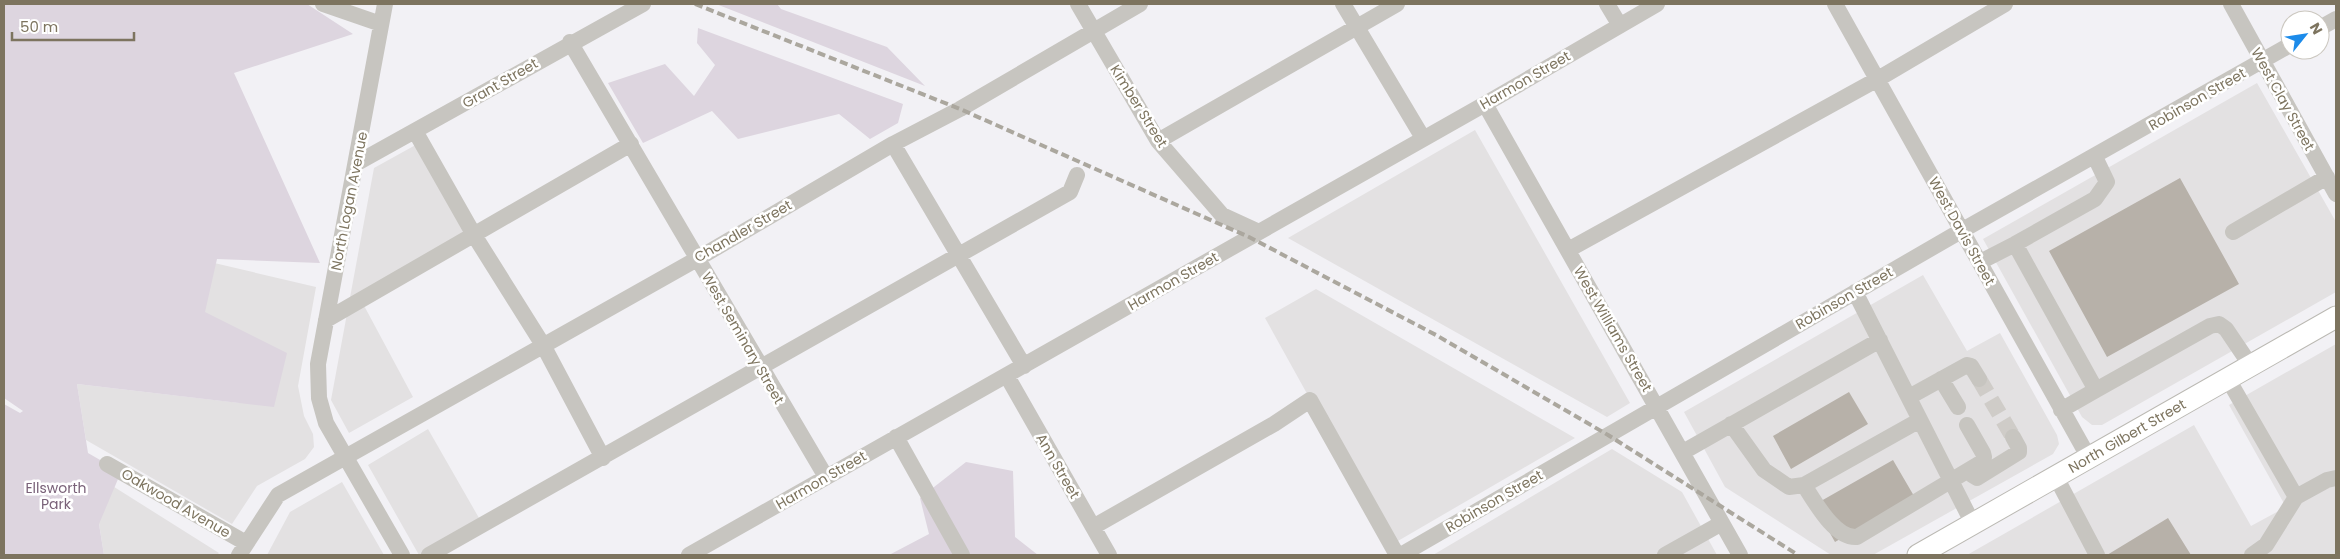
<svg xmlns="http://www.w3.org/2000/svg" width="2340" height="559" font-family="Poppins,sans-serif">
	<style>
		.built { fill: #e3e1e2 }
		.green { fill: #ddd5df }
		.building { fill: #b7b1a9 }
		.lines { fill: none; stroke-linecap: round; stroke-linejoin: round }
		.minor-tunnel { stroke: #cfccc8; stroke-width: 16; stroke-dasharray: 16 8; stroke-linecap: butt }
		.major-casing { stroke: #bbb9b3; stroke-width: 23 }
		.minor { stroke: #c7c5c0; stroke-width: 16 }
		.major { stroke: #fff; stroke-width: 21 }
		.rail { stroke: #aba79e; stroke-width: 4; stroke-dasharray: 8 4; stroke-linecap: butt }
		.labels { text-anchor: middle; stroke-width: 5; stroke-linejoin: round; paint-order: stroke }
		.street-label { font-size: 14px; fill: #7d745f; stroke: #fff }
		.park-label { font-size: 14px; fill: #7a6279; stroke: #fff }
	</style>
	<rect width="100%" height="100%" fill="#f2f1f5"/>
	<path class="built" d="M2257,83l79,139v70l-234,133h-10l-10,-8 -99,-178z
		M1475,130l155,273 -23,14 -319,-179z
		M421,142l53,93 -113,65 52,97 -64,36 -18,-33 43,-232z
		M210,262l106,25 -18,99 6,30 9,18 1,13 -9,12 -48,27 -25,38 -146,-84 -9,-56 163,19 -43,-74z
		M1923,275l44,76 33,-18 57,102 2,9 -6,10 -180,101h-42l-106,-68 -41,-75z
		M1316,289l259,149 -184,107 -126,-227z
		M2336,344v211h-369l227,-130 57,101 35,-19 -57,-102z
		M428,429l55,96 -54,30h-10l-51,-90z
		M1612,449l70,43 35,63h-284z
		M342,482l42,73h-117l23,-43z
		M111,485l108,68 -2,2h-113l-7,-44z"/>
	<path class="green" d="M4,4h303l46,30 -119,39 86,190 -103,-4 -12,53 82,41 -13,54 -197,-23 11,69 33,19 -22,52 5,31h-100v-151l16,9 3,-2 -19,-13z
		M716,4h61l4,5 106,38 38,39z
		M698,28l205,76 -5,19 -28,16 -31,-25 -101,25 -26,-28 -69,32 -35,-60 57,-19 29,32 21,-31 -18,-22z
		M966,462l47,9 2,66 23,18h-149l40,-21 -9,-36z"/>
	<path class="building" d="M2180,178l59,106 -132,73 -58,-106z
		M1849,392l19,32 -77,45 -18,-33z
		M1893,460l21,36 -79,46 -21,-37z
		M2168,518l23,37h-84z"/>
	<g class="lines">
		<path class="minor-tunnel" d="M1979,379l34,58"/>
		<defs>
			<path id="major" d="M1918,555l418,-238"/>
		</defs>
		<use href="#major" class="major-casing"/>
		<path class="minor" d="M323,4l58,20
			M385,4l-67,360 1,34 7,25 76,132
			M1078,4l80,137 64,74 37,17
			M1343,4l80,134
			M1607,4l12,20
			M1835,4l254,454
			M2231,4l105,190
			M2320,28l16,-9
			M570,42l256,435
			M1485,104l255,451
			M415,131l59,104 69,110 60,113
			M1158,141l239,-137
			M893,144l131,222
			M357,163l286,-159
			M2233,232l94,-55
			M2015,244l80,-45 12,-17 -12,-25
			M1568,250l310,-171 127,-75
			M1980,262l35,-18 81,146 -35,20
			M1855,292l118,232
			M326,320l305,-176
			M1007,376l102,179
			M1941,379l17,28
			M2228,379l68,118 31,-17 9,-2
			M2096,390l114,-64 9,-2 7,5 25,37
			M1909,397l58,-32 4,1 8,13
			M1731,424l33,46 25,17 15,-2 116,-65
			M896,437l66,118
			M1683,452l197,-112
			M107,464l139,79
			M1972,475l5,3 42,-26v-4l-6,-11
			M2056,477l41,78
			M1804,485c11,17 31,54 53,52l125,-75 2,-5 -1,-4 -16,-28
			M1093,527l181,-103 36,-24 87,155
			M239,555l39,-60 419,-236 196,-115 67,-35 180,-105
			M429,555l641,-363 7,-17
			M689,555l796,-451 172,-100
			M1401,555l560,-324 329,-186
			M1665,555l57,-32
			M2252,555l14,-10 30,-48"/>
		<use href="#major" class="major"/>
		<path class="rail" d="M695,4l265,105 289,128 187,98 172,100 190,120"/>
	</g>
	<g class="labels">
		<g class="street-label">
			<text transform="translate(1525 80) rotate(-30)" y="5">Harmon Street</text>
			<text transform="translate(500 83) rotate(-30)" y="5">Grant Street</text>
			<text transform="translate(2197 99) rotate(-30)" y="5">Robinson Street</text>
			<text transform="translate(2283 99) rotate(61)" y="5">West Clay Street</text>
			<text transform="translate(1139 106) rotate(58)" y="5">Kimber Street</text>
			<text transform="translate(349 201) rotate(-79)" y="5">North Logan Avenue</text>
			<text transform="translate(743 231) rotate(-30)" y="5">Chandler Street</text>
			<text transform="translate(1962 231) rotate(61)" y="5">West Davis Street</text>
			<text transform="translate(1173 281) rotate(-30)" y="5">Harmon Street</text>
			<text transform="translate(1844 298) rotate(-30)" y="5">Robinson Street</text>
			<text transform="translate(1613 329) rotate(60)" y="5">West Williams Street</text>
			<text transform="translate(743 338) rotate(60)" y="5">West Seminary Street</text>
			<text transform="translate(2127 436) rotate(-30)" y="5">North Gilbert Street</text>
			<text transform="translate(1058 466) rotate(60)" y="5">Ann Street</text>
			<text transform="translate(821 480) rotate(-30)" y="5">Harmon Street</text>
			<text transform="translate(1494 501) rotate(-30)" y="5">Robinson Street</text>
			<text transform="translate(176 503) rotate(30)" y="5">Oakwood Avenue</text>
		</g>
		<g class="park-label">
			<text x="56" y="493">Ellsworth<tspan x="56" dy="16">Park</tspan></text>
		</g>
	</g>
	<rect width="2340" height="559" fill="none" stroke="#7d745f" stroke-width="10"/>
	<g transform="translate(2305 35) rotate(60)"><circle r="24" fill="#ffffff" stroke="#cbc7bf"/>
	<path d="M0-4L9 19L0 12L-9 19Z" fill="#1c8bea"/>
	<text y="-8" font-size="14" font-weight="bold" text-anchor="middle" fill="#7d745f">N</text>
	</g>
	<path d="M12 32v8h122v-8" fill="none" stroke="#7d745f" stroke-width="2.5"/>
	<text x="20" y="32" font-size="15" fill="#7d745f" stroke="#ffffff" stroke-width="4" paint-order="stroke">50 m</text>
</svg>
